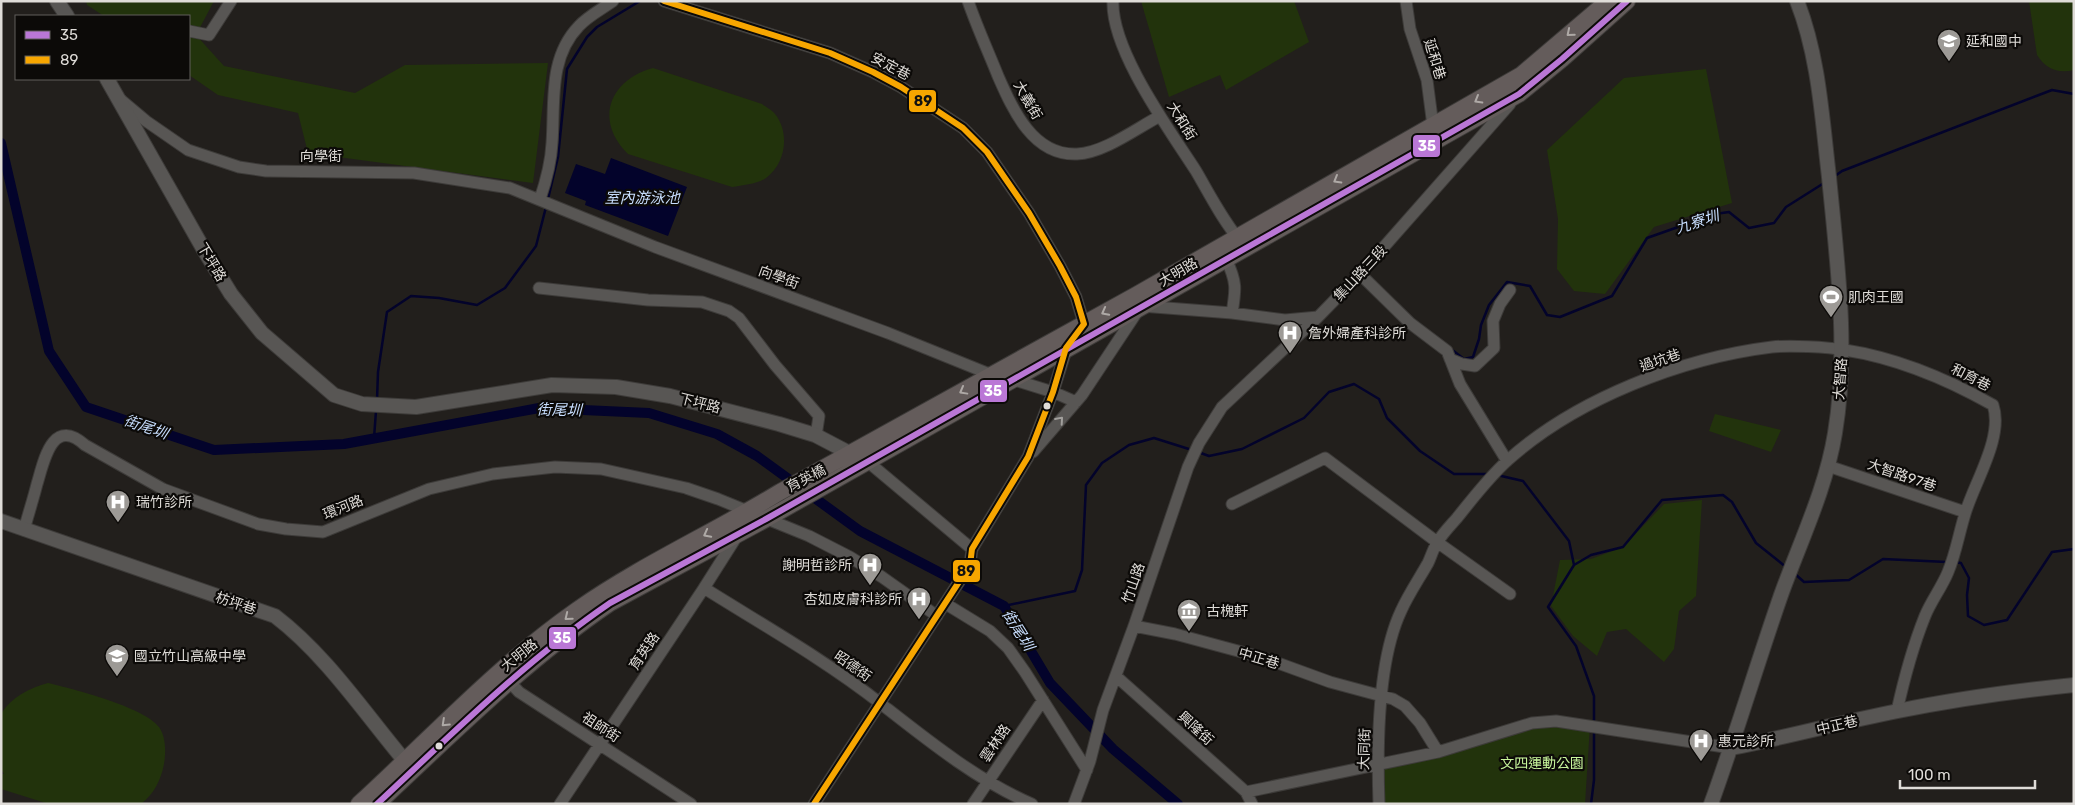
<svg xmlns="http://www.w3.org/2000/svg" width="2075" height="805" font-family="Rubik,'Noto Sans TC',sans-serif">
	<style>
		.green { fill: #22330c }
		.water { fill: #03032b }
		.lines { fill: none; stroke-linecap: round; stroke-linejoin: round }
		.stream { stroke: #03032b; stroke-width: 2.5 }
		.canal { stroke: #03032b; stroke-width: 10 }
		.minor-casing { stroke: #3d3b39; stroke-width: 13 }
		.tertiary-casing { stroke: #3d3b39; stroke-width: 16 }
		.primary-casing { stroke: #3d3b39; stroke-width: 18 }
		.minor { stroke: #585654; stroke-width: 11 }
		.tertiary { stroke: #585654; stroke-width: 14 }
		.primary { stroke: #645c5b; stroke-width: 16 }
		.bus-1-casing { stroke: #0c0a08; stroke-width: 10 }
		.bus-2-casing { stroke: #0c0a08; stroke-width: 10 }
		.bus-1 { stroke: #ba77d6; stroke-width: 6 }
		.bus-2 { stroke: #f7a600; stroke-width: 6 }
		.oneway { stroke: #aea9a6 }
		.oneway2 { stroke: #a2a09d }
		.bus-dot { fill: #dfdcd8; stroke: #0c0a08; stroke-width: 2 }
		.labels { text-anchor: middle; stroke-width: 4.5; stroke-linejoin: round; paint-order: stroke }
		.poi-label { font-size: 14px; fill: #dfdcd8; stroke: #0c0a08; text-anchor: start }
		.street-label { font-size: 14px; fill: #dfdcd8; stroke: #0c0a08 }
		.park-label { font-size: 14px; fill: #c8f69c; stroke: #0c0a08 }
		.water-label { font-size: 15px; font-style: italic; fill: #c7ddfd; stroke: #0c0a08 }
		.line-badge { stroke: #0c0a08; stroke-width: 2 }
		.badge-label { font-size: 14px; text-anchor: middle; font-weight: bold; fill: #fff }
		.pale-badge-label { font-size: 14px; text-anchor: middle; font-weight: bold; fill: #111 }
	</style>
	<rect width="100%" height="100%" fill="#221f1c"/>
	<path class="green" d="M86,1h128l-18,34 28,31 131,27 50,-28 143,-2 -15,120 -225,-30 -10,-40 -80,-18 -29,-20v-59h-85l-17,-11z
		M1141,1h153l15,41 -83,48 -6,-15 -51,22z
		M2029,1h45v69c-16,4 -28,-1 -37,-15z
		M653,68l109,36c4,3 10,6 13,10 15,18 11,50 -9,64 -9,6 -23,7 -34,9l-104,-33c-34,-33 -19,-74 25,-86z
		M1706,69l26,134 -78,24 -49,67 -31,-3 -17,-22 1,-50 -11,-69 77,-72z
		M1715,414l66,16 -10,22 -62,-21z
		M1702,500l-6,96 -17,15 -5,38 -10,13 -38,-33 -19,3 -10,24 -24,-20 -22,-30 9,-46 31,-1 32,-12 41,-43z
		M48,683c25,6 96,24 111,44 7,10 7,25 5,37 -3,16 -10,30 -23,40h-92l-48,-15v-15h3l-3,-5v-55c10,-17 29,-26 47,-31z
		M1532,723l58,2 -5,79h-204v-38z"/>
	<path class="water" d="M611,158l76,29 -19,49 -83,-31 1,-4 -21,-8 11,-29 29,10z"/>
	<g class="lines">
		<path class="stream" d="M1835,176l7,-5 210,-81 22,4
			M548,199l10,-42 9,-88 20,-32 10,-10 43,-26
			M1451,349l13,10 9,-2 6,-18 2,-14 8,-20 18,-23 23,4 17,29 13,2 52,-21 35,-58 68,-24 14,-2 20,16 25,-5 12,-16 38,-24
			M377,400l1,-28 9,-60 24,-16 28,2 38,7 28,-17 31,-42 10,-39
			M374,438l2,-27
			M1198,452l11,4 33,-7 62,-31 25,-26 25,-8 25,15 8,19 33,33 34,23h35
			M1497,475l26,6 46,60 5,24 -26,42 28,39 18,50v26
			M1955,562l6,1 8,15 -2,17 1,21 16,9 23,-5 45,-68 22,-3
			M1574,565l17,-10 32,-8 39,-47 61,-5 9,7 24,41 30,24
			M1794,573l10,9 45,-2 34,-21 64,3
			M1004,606l71,-15 7,-21 4,-85 16,-22 27,-18 25,-7 38,12
			M1591,804l3,-24v-50"/>
		<path class="canal" d="M1,143l48,208 37,56 128,43 130,-6 195,-36 110,5 68,21 40,22 103,75 144,75 46,77 63,66 65,55"/>
		<defs>
			<path id="minor" d="M664,1l166,52 43,19 28,15 62,41 24,24 42,61 31,53 16,31 8,27 -5,6
				M968,1c9,26 20,50 30,75 15,34 35,80 79,78 27,-1 60,-26 83,-38
				M1113,1c-2,49 56,128 83,170 14,24 27,50 45,71
				M1406,1l4,28 17,51 6,46
				M189,31l20,4 22,-34
				M121,100l25,21 42,29 51,17 27,4 148,2 96,15 145,59 233,86 104,42
				M540,199c6,-18 11,-36 12,-56 3,-40 -4,-85 27,-117 9,-10 23,-17 34,-25
				M1226,259c11,23 10,30 6,54
				M1360,274l50,49 37,28 13,33 47,77
				M539,288l109,12 54,2 27,9 10,7 36,47 44,51 -3,20
				M1450,359l12,5 13,2 19,-18 -1,-27 7,-17 10,-14
				M1011,379l42,13 23,10
				M1033,452l49,-57 59,-89 91,7 53,7 33,-3 42,-43 150,-170
				M867,461l105,88
				M1828,466l137,46
				M1232,504l93,-46 112,84 73,52
				M24,530c4,-15 9,-30 13,-46 7,-23 15,-68 48,-39l78,44 95,35 28,5 37,3 106,-43 64,-15 62,-7 46,2 85,19 32,11 91,37 41,21 32,20 55,39
				M704,588c59,37 121,72 176,115 46,36 98,78 152,101
				M946,604l44,27 18,17 17,24 62,98
				M1134,626l41,8 89,24 66,24 63,17 12,7 15,17 18,29
				M1117,677l129,115 6,12
				M506,678l13,14 172,112
				M1246,792l192,-40 94,-29 24,-2 175,27
				M560,804l144,-216 33,-52
				M814,804l156,-239 2,-16 56,-92 25,-65 14,-45
				M973,804l70,-104
				M1074,804l16,-43 13,-51 31,-84 54,-159 11,-24 23,-36 96,-90
				M1379,804c-2,-56 -2,-142 22,-193 7,-16 18,-32 27,-48 3,-6 5,-14 9,-20 5,-9 13,-17 20,-25 16,-20 32,-41 51,-58 68,-61 174,-102 264,-113 17,-2 55,0 73,3 52,8 102,29 148,55 11,32 -19,78 -28,109 -6,19 -9,39 -17,58 -6,15 -17,29 -23,44 -12,30 -21,63 -28,95"/>
			<path id="tertiary" d="M57,1l10,15
				M107,79l97,171 27,44 31,39 72,62 28,9 54,3 136,-22 64,2 54,9 109,28 36,11 42,22
				M1,521l274,95c51,39 88,95 129,144l8,6
				M1731,748c56,-11 111,-26 167,-37 58,-12 117,-20 176,-26
				M1711,804c25,-69 46,-140 70,-209 19,-53 45,-106 54,-162 14,-84 2,-172 -6,-256 -7,-59 -10,-120 -32,-176"/>
			<path id="primary" d="M359,804c72,-66 138,-138 218,-194 64,-45 136,-77 203,-118l356,-197 385,-220 87,-74
				M377,804c75,-70 148,-143 233,-201l156,-84 753,-425 43,-35 65,-58"/>
		</defs>
		<use href="#minor" class="minor-casing"/>
		<use href="#tertiary" class="tertiary-casing"/>
		<use href="#primary" class="primary-casing"/>
		<use href="#minor" class="minor"/>
		<use href="#tertiary" class="tertiary"/>
		<use href="#primary" class="primary"/>
		<defs>
			<path id="bus-1" d="M377,804c75,-70 148,-143 233,-201l156,-84 753,-425 43,-35 65,-58"/>
			<path id="bus-2" d="M664,1l166,52 43,19 28,15 62,41 24,24 42,61 31,53 16,31 8,27 -18,24 -13,44 -25,65 -56,92 -2,16 -156,239"/>
		</defs>
		<use href="#bus-1" class="bus-1-casing"/>
		<use href="#bus-2" class="bus-2-casing"/>
		<use href="#bus-1" class="bus-1"/>
		<use href="#bus-2" class="bus-2"/>
	</g>
	<defs><path id="oneway-chevron" d="M-2-3.5L2.5 0L-2 3.5" fill="none" stroke-width="1.6" stroke-linecap="round" stroke-linejoin="round" transform="scale(1.25)"/></defs>
	<g class="oneway">
		<use href="#oneway-chevron" transform="translate(1570 33) rotate(140)"/>
		<use href="#oneway-chevron" transform="translate(1478 100) rotate(150)"/>
		<use href="#oneway-chevron" transform="translate(1337 180) rotate(150)"/>
		<use href="#oneway-chevron" transform="translate(1105 312) rotate(152)"/>
		<use href="#oneway-chevron" transform="translate(963 391) rotate(151)"/>
		<use href="#oneway-chevron" transform="translate(707 534) rotate(152)"/>
		<use href="#oneway-chevron" transform="translate(568 617) rotate(141)"/>
		<use href="#oneway-chevron" transform="translate(445 723) rotate(137)"/>
	</g>
	<use class="oneway2" href="#oneway-chevron" transform="translate(1060 420) rotate(-49)"/>
	<defs>
		<symbol id="school-pin" viewBox="-11 -11 22 30"><path d="M0 17L-7.5 6A9.5 9.5 0 1 1 7.5 6Z" fill="#9d9a96" stroke="#0c0a08"/><path d="M0-5L7-2L0 1L-7-2ZM-4 1L0 2.5L4 1V4Q0 6-4 4Z" fill="#fff"/></symbol>
		<symbol id="stadium-pin" viewBox="-11 -11 22 30"><path d="M0 17L-7.5 6A9.5 9.5 0 1 1 7.5 6Z" fill="#9d9a96" stroke="#0c0a08"/><path d="M0-5a6.5 5 0 1 0 0 10a6.5 5 0 1 0 0-10ZM-3.5-1.8h7v3.6h-7Z" fill="#fff"/></symbol>
		<symbol id="hospital-pin" viewBox="-11 -11 22 30"><path d="M0 17L-7.5 6A9.5 9.5 0 1 1 7.5 6Z" fill="#9d9a96" stroke="#0c0a08"/><path d="M-5-5h3v3.5h4V-5h3V5h-3V1.5h-4V5h-3Z" fill="#fff"/></symbol>
		<symbol id="museum-pin" viewBox="-11 -11 22 30"><path d="M0 17L-7.5 6A9.5 9.5 0 1 1 7.5 6Z" fill="#9d9a96" stroke="#0c0a08"/><path d="M0-6L6-3V-2H-6V-3ZM-5-1h2V3h-2ZM-1-1h2V3h-2ZM3-1h2V3H3ZM-6 4H6V6H-6Z" fill="#fff"/></symbol>
	</defs>
	<g fill-rule="evenodd">
		<use href="#school-pin" x="1935" y="27" width="28" height="38"/>
		<use href="#stadium-pin" x="1817" y="283" width="28" height="38"/>
		<use href="#hospital-pin" x="1276" y="319" width="28" height="38"/>
		<use href="#hospital-pin" x="104" y="488" width="28" height="38"/>
		<use href="#hospital-pin" x="856" y="551" width="28" height="38"/>
		<use href="#hospital-pin" x="905" y="585" width="28" height="38"/>
		<use href="#museum-pin" x="1175" y="597" width="28" height="38"/>
		<use href="#school-pin" x="103" y="642" width="28" height="38"/>
		<use href="#hospital-pin" x="1687" y="727" width="28" height="38"/>
	</g>
	<g class="bus-dot">
		<circle cx="1047" cy="406" r="4.5"/>
		<circle cx="439" cy="746" r="4.5"/>
	</g>
	<g class="labels">
		<g class="poi-label">
			<text x="1966" y="46">延和國中</text>
			<text x="1848" y="302">肌肉王國</text>
			<text x="1308" y="338">詹外婦產科診所</text>
			<text x="136" y="507">瑞竹診所</text>
			<text x="852" y="570" text-anchor="end">謝明哲診所</text>
			<text x="902" y="604" text-anchor="end">杏如皮膚科診所</text>
			<text x="1206" y="616">古槐軒</text>
			<text x="134" y="661">國立竹山高級中學</text>
			<text x="1718" y="746">惠元診所</text>
		</g>
		<g class="street-label">
			<text transform="translate(1435 59) rotate(73)" y="5">延和巷</text>
			<text transform="translate(891 66) rotate(28)" y="5">安定巷</text>
			<text transform="translate(1028 100) rotate(60)" y="5">大義街</text>
			<text transform="translate(1182 121) rotate(58)" y="5">大和街</text>
			<text x="321" y="161">向學街</text>
			<text transform="translate(212 262) rotate(59)" y="5">下坪路</text>
			<text transform="translate(1178 272) rotate(-30)" y="5">大明路</text>
			<text transform="translate(1360 273) rotate(-47)" y="5">集山路三段</text>
			<text transform="translate(779 277) rotate(20)" y="5">向學街</text>
			<text transform="translate(1660 360) rotate(-19)" y="5">過坑巷</text>
			<text transform="translate(1971 377) rotate(27)" y="5">和育巷</text>
			<text transform="translate(1840 379) rotate(-86)" y="5">大智路</text>
			<text transform="translate(700 403) rotate(14)" y="5">下坪路</text>
			<text transform="translate(1902 475) rotate(19)" y="5">大智路97巷</text>
			<text transform="translate(806 478) rotate(-28)" y="5">育英橋</text>
			<text transform="translate(343 507) rotate(-22)" y="5">環河路</text>
			<text transform="translate(1133 583) rotate(-71)" y="5">竹山路</text>
			<text transform="translate(236 603) rotate(19)" y="5">枋坪巷</text>
			<text transform="translate(644 651) rotate(-56)" y="5">育英路</text>
			<text transform="translate(519 655) rotate(-39)" y="5">大明路</text>
			<text transform="translate(1259 658) rotate(17)" y="5">中正巷</text>
			<text transform="translate(853 666) rotate(35)" y="5">昭德街</text>
			<text transform="translate(1837 725) rotate(-13)" y="5">中正巷</text>
			<text transform="translate(601 727) rotate(33)" y="5">祖師街</text>
			<text transform="translate(1196 728) rotate(42)" y="5">興隆街</text>
			<text transform="translate(995 743) rotate(-56)" y="5">雲林路</text>
			<text transform="translate(1364 749) rotate(-88)" y="5">大同街</text>
		</g>
		<g class="park-label">
			<text x="1542" y="768">文四運動公園</text>
		</g>
		<g class="water-label">
			<text x="642" y="203">室內游泳池</text>
			<text transform="translate(1697 222) rotate(-18)" y="5">九寮圳</text>
			<text transform="translate(559 410) rotate(1)" y="5">街尾圳</text>
			<text transform="translate(146 427) rotate(19)" y="5">街尾圳</text>
			<text transform="translate(1018 630) rotate(58)" y="5">街尾圳</text>
		</g>
	</g>
	<g class="line-badge">
		<rect x="908" y="89" width="29" height="24" rx="5" fill="#f7a600"/>
		<rect x="1412" y="134" width="29" height="24" rx="5" fill="#ba77d6"/>
		<rect x="979" y="379" width="29" height="24" rx="5" fill="#ba77d6"/>
		<rect x="952" y="559" width="29" height="24" rx="5" fill="#f7a600"/>
		<rect x="548" y="626" width="29" height="24" rx="5" fill="#ba77d6"/>
	</g>
	<g class="badge-label">
		<text x="1427" y="151">35</text>
		<text x="993" y="396">35</text>
		<text x="562" y="643">35</text>
	</g>
	<g class="pale-badge-label">
		<text x="923" y="106">89</text>
		<text x="966" y="576">89</text>
	</g>
	<rect width="2075" height="805" fill="none" stroke="#dfdcd8" stroke-width="5"/>
	<rect x="15" y="15" width="175" height="65" fill="#0c0a08" stroke="#605e5b"/>
	<rect x="25" y="31" width="25" height="8" fill="#ba77d6" stroke="#605e5b"/>
	<text x="60" y="40" font-size="15" fill="#dfdcd8">35</text>
	<rect x="25" y="56" width="25" height="8" fill="#f7a600" stroke="#605e5b"/>
	<text x="60" y="65" font-size="15" fill="#dfdcd8">89</text>
	<path d="M1900 780v8h135v-8" fill="none" stroke="#dfdcd8" stroke-width="2.5"/>
	<text x="1908" y="780" font-size="15" fill="#dfdcd8" stroke="#0c0a08" stroke-width="4" paint-order="stroke">100 m</text>
</svg>
